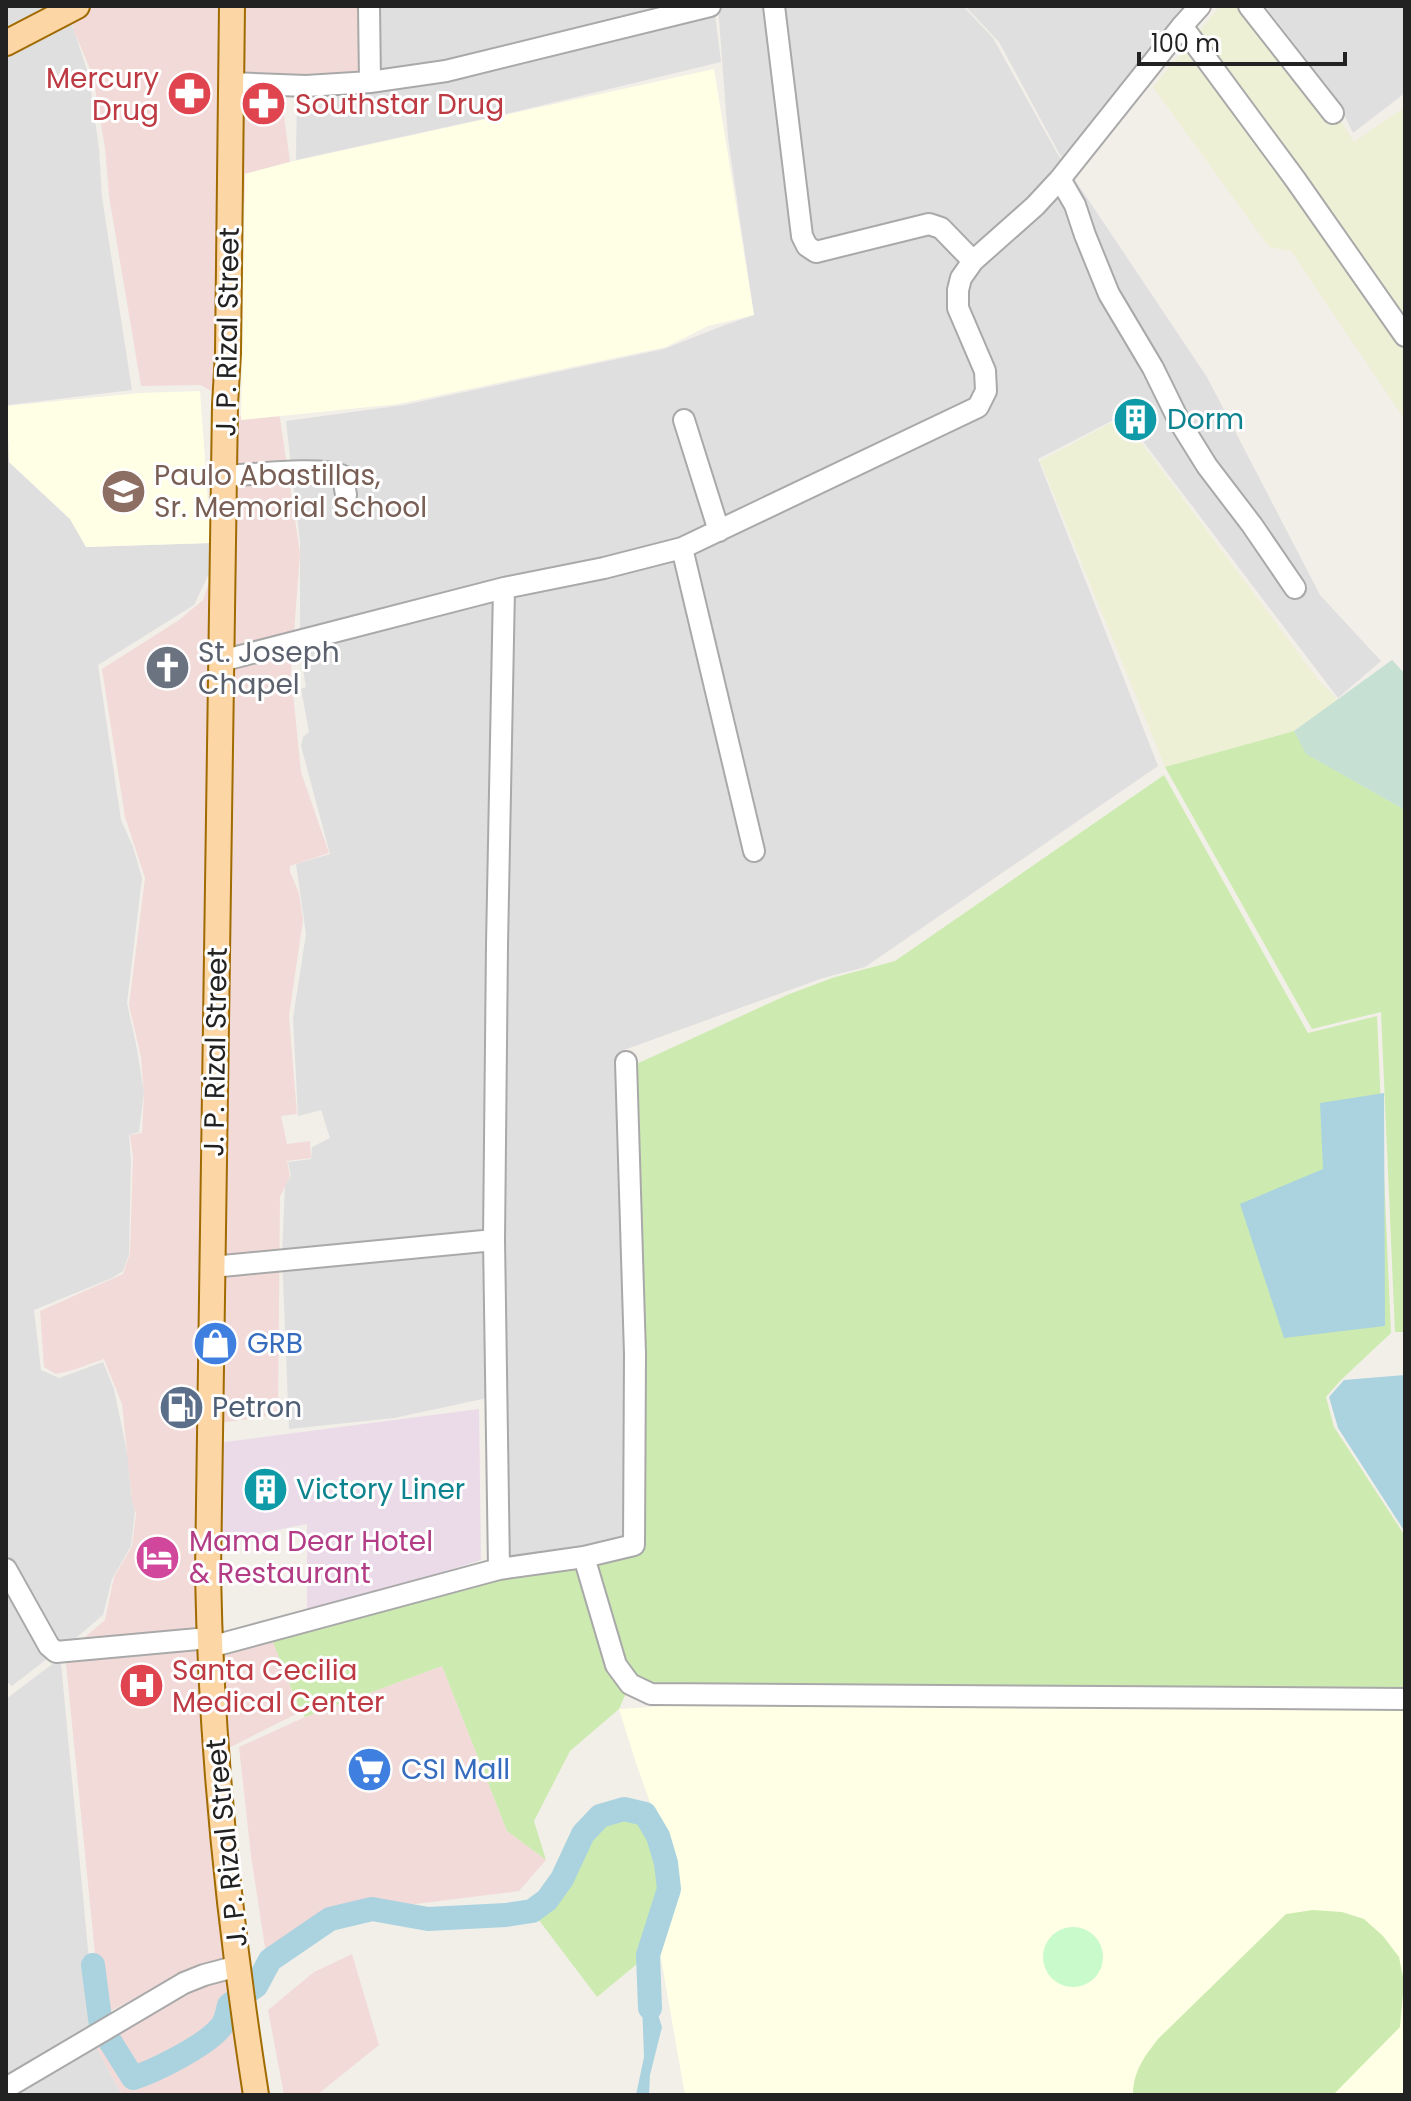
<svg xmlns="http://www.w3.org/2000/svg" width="1411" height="2101" font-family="Poppins,sans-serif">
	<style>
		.residential { fill: #e0dfdf }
		.commercial { fill: #f2dad9 }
		.industrial { fill: #ebdbe8 }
		.education { fill: #ffffe5 }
		.religious { fill: #d0d0d0 }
		.farmland { fill: #eef0d5 }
		.grass { fill: #cdebb0 }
		.wetland { fill: #c6e0d4 }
		.park { fill: #c8facc }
		.water { fill: #aad3df }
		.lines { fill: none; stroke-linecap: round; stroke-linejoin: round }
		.river { stroke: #aad3df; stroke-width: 24 }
		.minor-casing { stroke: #a9a9a9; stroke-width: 24 }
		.major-casing { stroke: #a06b00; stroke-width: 28 }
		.minor { stroke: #fff; stroke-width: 20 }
		.major { stroke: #fcd6a4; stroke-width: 24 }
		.labels { text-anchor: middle; stroke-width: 6; stroke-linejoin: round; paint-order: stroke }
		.health-label { font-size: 28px; fill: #be3a42; stroke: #fff; text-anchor: start }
		.street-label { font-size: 28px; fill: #222; stroke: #fff }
		.culture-label { font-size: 28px; fill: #0d838f; stroke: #fff; text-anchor: start }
		.education-label { font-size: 28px; fill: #785e54; stroke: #fff; text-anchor: start }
		.worship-label { font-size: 28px; fill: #5b616d; stroke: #fff; text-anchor: start }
		.shop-label { font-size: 28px; fill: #366cbe; stroke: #fff; text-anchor: start }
		.service-label { font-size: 28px; fill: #4e5e75; stroke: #fff; text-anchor: start }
		.hotel-label { font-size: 28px; fill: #b23c85; stroke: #fff; text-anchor: start }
	</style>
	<rect width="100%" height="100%" fill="#f2efe9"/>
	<path class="residential" d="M6,6h59l-59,31z
		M374,6h340l7,56 -211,51 -214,47 1,-77z
		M718,6h245l30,32 64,115 150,224 113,218 61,66 -43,37 -215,-283 -85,44 120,307 -293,201 -42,11 -199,72 10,399 -5,91 -123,21 -5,-166 -107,23 -105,11 -7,-175 3,-69 6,-9 -3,-14 23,-3 1,-12 18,-9 -9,-28 -23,6 -5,-98 13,-84 -10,-70 34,-10 -29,-108 2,-9 6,-5 -8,-43 5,-2 -6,-34v-111l-14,-121 118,-16 260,-56 61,-24 29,-10 -26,-177z
		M965,6h225l-121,159 -9,-10 -61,-113z
		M1265,6h140v87l-52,40 -18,-37z
		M70,18l19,58 10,73 3,48 30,193 -124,15 1,57 61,57 17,28 124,-4 1,24 -18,38 -96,60 23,155 12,27 9,31 -15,125 10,46 7,44 -5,39 -10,3 2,26 -2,93 -6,17 -11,7 -78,32 7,60 18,8 44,-16 11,27 14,68 3,37 4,17 -4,35 -19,33 -9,36 -40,34 -6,2 -45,35 -6,-5v-1631z
		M55,1662l6,1 28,297 14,57 -11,10 -86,51v-379z
		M94,2043l28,52h-116z"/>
	<path class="commercial" d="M76,6h156l-1,77 49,2 10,77 -45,12v28l-16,1 -4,195 -25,-13 -59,1 -32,-190 -4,-48 -12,-72 -19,-45 -4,-23z
		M235,6h129l1,70 -131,1z
		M279,412l21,141 -9,120 10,99 28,81 -39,13v6l9,21 4,27 -14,96 8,98 -16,2 6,28 23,-3 1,17 -24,3 3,15 -10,21 -2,218 -60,8 -8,227 58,-23 28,75 6,9 -87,44 25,200 -37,9 -19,8 -75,40 -14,-58 -30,-300 40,-34 9,-43 18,-31 4,-33 -4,-13 -10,-96 -18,-45 -34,12 -14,3 -12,-7 -4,-56 83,-37 7,-21 3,-96 -3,-22 12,-2 2,-38 -3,-38 -12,-52 16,-127 -20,-61 -23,-148 77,-49 24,-20 10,-29 13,-153z
		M442,1666l65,165 39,29 -27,31 -103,13 -67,3 -81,60 -17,-111 -12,-109 66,-30z
		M352,1954l27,91 -62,50h-33l-16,-85 46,-38z
		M231,1973l19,122h-128l-28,-52 60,-41z"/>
	<path class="industrial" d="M479,1409l2,151 -174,55v-91l-85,17 -5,-98z"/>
	<path class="education" d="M714,69l40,246 -46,11 -42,21 -268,57 -157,16 4,-246 45,-12z
		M200,391l11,152 -125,4 -16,-28 -61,-57 -2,-56 133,-13z
		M1038,1703l367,5v387h-720l-26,-148 16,-74 -39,-110 -17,-54 45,-3z"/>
	<path class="religious" d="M185,654l1,27h-37v-26z"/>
	<path class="farmland" d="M1220,6h40l83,118 11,18 51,-35v313l-114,-169 -22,-4 -116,-160z
		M1122,417l197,264 19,19 -44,31 -129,36 -125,-306z"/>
	<path class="grass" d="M1294,731l13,23 98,56v522h-10l-14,-320 -69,17 -147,-262z
		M1164,775l144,258 69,-17 14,317 -50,47 -15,17 8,30 71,109v158l-749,-4 -20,-10 -14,-19 -32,-107 50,-11 -8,-477 155,-71 45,-17 63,-17z
		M584,1557l46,127 -11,25 -49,42 -36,70 12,39 -39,-29 -65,-165 -137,51 -6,-9 -30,-76z
		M624,1809l21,5 13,22 8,27 3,26 -21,66 -51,42 -65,-86 15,-11 15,-21 21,-45 17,-18z
		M1313,1910l29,2 22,7 19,17 16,21 5,25 -4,45 -67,68h-200c0,-23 11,-38 25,-56l128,-125z"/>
	<path class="wetland" d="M1392,660l13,14v136l-99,-56 -12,-23z"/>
	<path class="park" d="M1043 1957a30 30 0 1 1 60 0a30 30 0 1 1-60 0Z"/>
	<path class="water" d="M1384,1093l1,233 -101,12 -44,-134 83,-35 -3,-66z
		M1405,1375v157l-67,-104 -9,-31 15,-17z
		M650,1976l4,26 8,25 -12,48 -1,20h-13l8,-38 -2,-55z"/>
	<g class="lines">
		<path class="river" d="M93,1965l8,61
			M108,2038l25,40c22,-7 72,-32 87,-50 6,-6 7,-15 9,-23l27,-19 14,-26 60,-41 42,-10 56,10 78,-4 26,-4 15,-11 15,-21 21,-45 17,-18 24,-7 21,5 13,22 8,27 3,26 -21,66 2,53"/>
		<defs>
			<path id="minor" d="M369,6l1,76
				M774,6l28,230 5,10 9,6 113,-28 12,4 32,33
				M1249,6l84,107
				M1182,26l113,153 110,157
				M232,83l74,3 64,-4 76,-11 264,-65
				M1060,179l15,26 10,30 24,59 44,74 26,53 28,45 45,59 43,63
				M684,420l35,111
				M224,476c26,-1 98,-10 119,0l3,19
				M682,548l72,303
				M504,588l100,-20 78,-20 296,-141 8,-16 -1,-20 -27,-63v-18l3,-12 12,-17 62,-55 25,-27 122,-153 18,-20
				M221,661l283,-73 -7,357 -3,295 5,329
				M212,1267l282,-27
				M584,1557l32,108 14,19 21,10 754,5
				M6,1569l43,77 7,6 153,-14
				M210,1647l289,-78 85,-12 50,-12 1,-191 -9,-292
				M6,2088l178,-105 20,-8 34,-9"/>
			<path id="major" d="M232,6l-4,347 -3,52 -17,1168c3,175 21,349 48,522
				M6,43l71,-37"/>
		</defs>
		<use href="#minor" class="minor-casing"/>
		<use href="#major" class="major-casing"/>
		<use href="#minor" class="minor"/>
		<use href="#major" class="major"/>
	</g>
	<defs>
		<symbol id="pharmacy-disc" viewBox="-11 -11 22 22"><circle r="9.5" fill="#e0444e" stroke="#fff"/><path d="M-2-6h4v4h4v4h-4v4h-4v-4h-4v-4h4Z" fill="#fff"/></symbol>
		<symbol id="building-disc" viewBox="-11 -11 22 22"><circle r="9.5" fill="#0f9aa8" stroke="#fff"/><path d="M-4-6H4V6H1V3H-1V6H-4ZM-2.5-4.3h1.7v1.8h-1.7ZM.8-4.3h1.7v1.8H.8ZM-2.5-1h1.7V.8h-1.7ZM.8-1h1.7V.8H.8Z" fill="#fff"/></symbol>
		<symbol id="school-disc" viewBox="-11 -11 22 22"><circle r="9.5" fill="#8d6e63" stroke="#fff"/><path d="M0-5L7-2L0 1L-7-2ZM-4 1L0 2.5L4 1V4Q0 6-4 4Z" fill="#fff"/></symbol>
		<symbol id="church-disc" viewBox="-11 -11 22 22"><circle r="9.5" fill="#6b7280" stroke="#fff"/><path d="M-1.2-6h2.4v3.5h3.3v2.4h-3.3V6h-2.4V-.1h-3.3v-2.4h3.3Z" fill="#fff"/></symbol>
		<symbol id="shop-disc" viewBox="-11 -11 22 22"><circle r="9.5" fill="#3f7fe0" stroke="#fff"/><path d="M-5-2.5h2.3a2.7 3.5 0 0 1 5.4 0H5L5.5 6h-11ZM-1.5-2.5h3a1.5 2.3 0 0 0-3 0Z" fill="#fff"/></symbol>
		<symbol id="fuel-disc" viewBox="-11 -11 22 22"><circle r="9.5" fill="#5c6f8a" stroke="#fff"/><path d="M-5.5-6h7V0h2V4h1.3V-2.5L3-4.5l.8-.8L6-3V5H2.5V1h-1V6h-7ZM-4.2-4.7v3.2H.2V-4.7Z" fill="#fff"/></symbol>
		<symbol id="hotel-disc" viewBox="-11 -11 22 22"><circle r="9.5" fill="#d1479c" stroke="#fff"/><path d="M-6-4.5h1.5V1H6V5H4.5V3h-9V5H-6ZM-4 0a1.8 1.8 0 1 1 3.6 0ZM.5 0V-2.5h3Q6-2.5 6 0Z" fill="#fff"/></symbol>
		<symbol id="hospital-disc" viewBox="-11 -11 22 22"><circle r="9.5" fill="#e0444e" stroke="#fff"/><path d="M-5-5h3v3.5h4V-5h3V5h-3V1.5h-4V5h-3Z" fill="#fff"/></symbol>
		<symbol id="supermarket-disc" viewBox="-11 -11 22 22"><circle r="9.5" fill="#3f7fe0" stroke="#fff"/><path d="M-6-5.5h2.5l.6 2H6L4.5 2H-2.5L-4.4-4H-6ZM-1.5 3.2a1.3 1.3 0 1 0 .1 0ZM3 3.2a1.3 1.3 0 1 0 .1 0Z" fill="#fff"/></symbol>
	</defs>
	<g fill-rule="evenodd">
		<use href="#pharmacy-disc" x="164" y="68" width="51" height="51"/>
		<use href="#pharmacy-disc" x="238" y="78" width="51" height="51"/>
		<use href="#building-disc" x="1110" y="394" width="51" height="51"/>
		<use href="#school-disc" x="98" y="466" width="51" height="51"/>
		<use href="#church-disc" x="142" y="642" width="51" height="51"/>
		<use href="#shop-disc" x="190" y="1318" width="51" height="51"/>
		<use href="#fuel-disc" x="156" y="1382" width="51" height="51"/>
		<use href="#building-disc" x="240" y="1464" width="51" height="51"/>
		<use href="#hotel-disc" x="132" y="1532" width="51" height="51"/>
		<use href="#hospital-disc" x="116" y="1660" width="51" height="51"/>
		<use href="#supermarket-disc" x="344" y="1744" width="51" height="51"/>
	</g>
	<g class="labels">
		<g class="health-label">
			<text x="159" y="88" text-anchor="end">Mercury<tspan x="159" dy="32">Drug</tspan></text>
			<text x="295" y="114">Southstar Drug</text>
			<text x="172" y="1680">Santa Cecilia<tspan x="172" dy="32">Medical Center</tspan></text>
		</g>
		<g class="street-label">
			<text transform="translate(227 332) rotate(-89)" y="10">J. P. Rizal Street</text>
			<text transform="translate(215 1052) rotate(-89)" y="10">J. P. Rizal Street</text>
			<text transform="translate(226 1843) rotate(-96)" y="10">J. P. Rizal Street</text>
		</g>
		<g class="culture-label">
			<text x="1167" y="429">Dorm</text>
			<text x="296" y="1499">Victory Liner</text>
		</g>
		<g class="education-label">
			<text x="154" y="485">Paulo Abastillas,<tspan x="154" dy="32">Sr. Memorial School</tspan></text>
		</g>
		<g class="worship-label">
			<text x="198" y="662">St. Joseph<tspan x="198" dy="32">Chapel</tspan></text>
		</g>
		<g class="shop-label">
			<text x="247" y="1353">GRB</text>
			<text x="401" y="1779">CSI Mall</text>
		</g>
		<g class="service-label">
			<text x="212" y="1417">Petron</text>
		</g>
		<g class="hotel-label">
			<text x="189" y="1551">Mama Dear Hotel<tspan x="189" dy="32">&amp; Restaurant</tspan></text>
		</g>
	</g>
	<rect width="1411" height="2101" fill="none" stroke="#222222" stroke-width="16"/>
	<path d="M1139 52v12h206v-12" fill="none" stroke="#222222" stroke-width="4"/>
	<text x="1151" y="52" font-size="24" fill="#222222" stroke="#ffffff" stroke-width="6" paint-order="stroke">100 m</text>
</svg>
